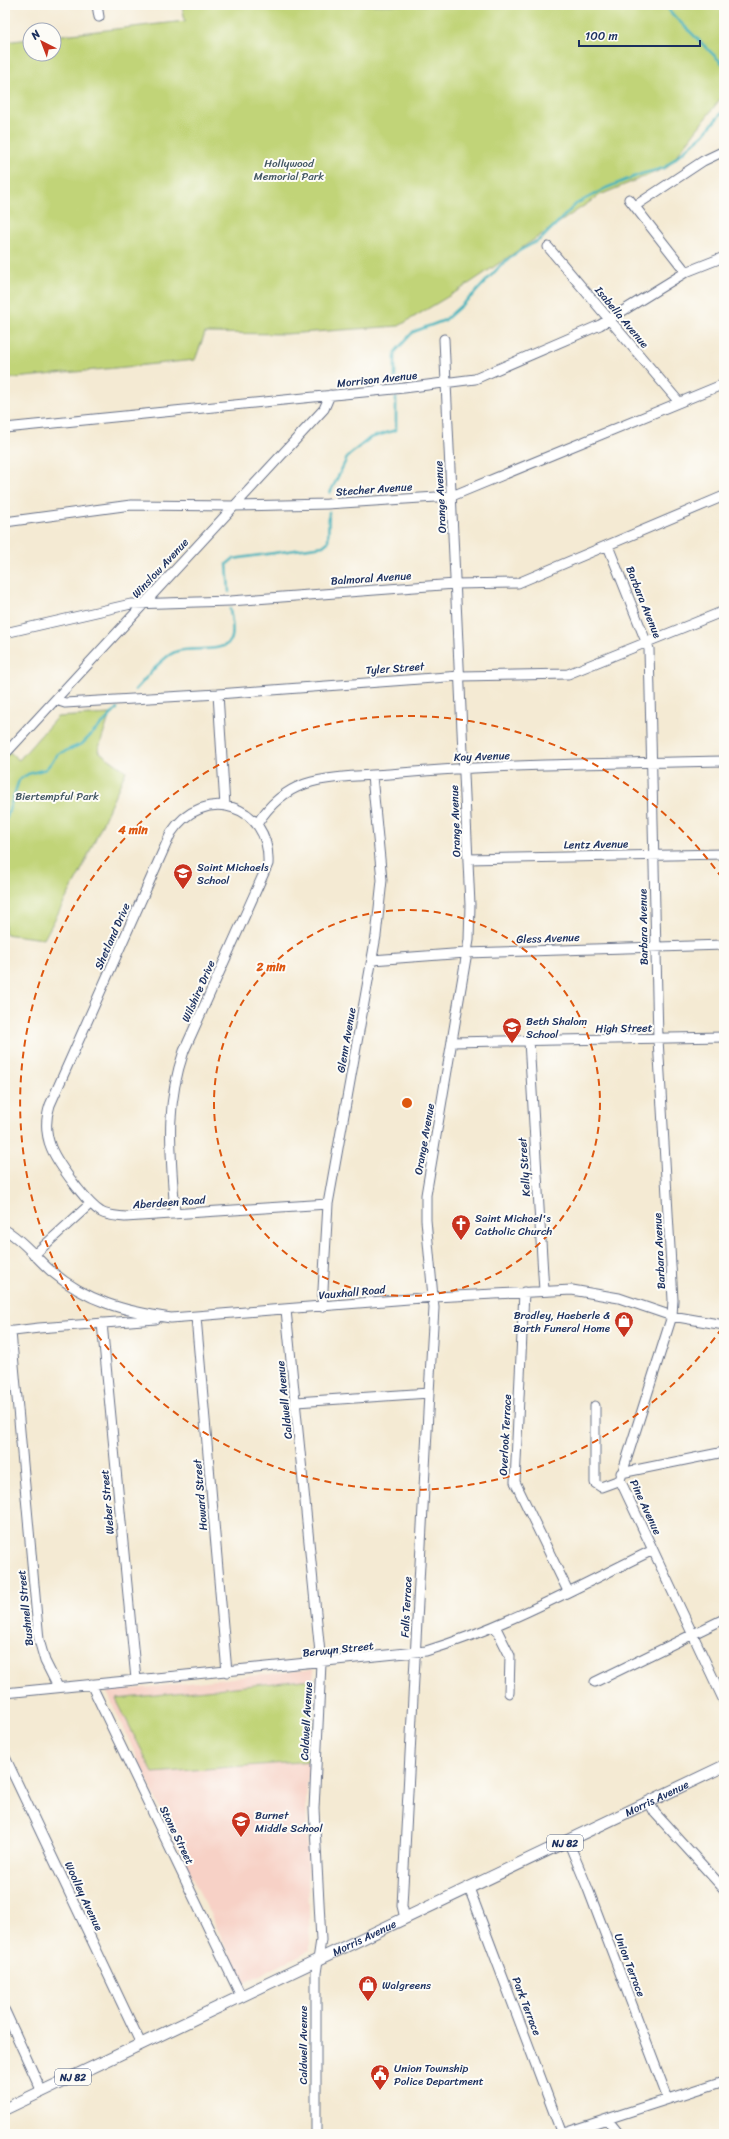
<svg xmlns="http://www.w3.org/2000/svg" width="729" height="2139" font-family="Sriracha,sans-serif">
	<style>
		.built { fill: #f7d1c6 }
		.green { fill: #c1d478; stroke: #6e826b }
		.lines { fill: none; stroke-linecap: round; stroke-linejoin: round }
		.stream { stroke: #44b3bd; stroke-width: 2.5 }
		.minor-casing { stroke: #677087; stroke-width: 11 }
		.major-casing { stroke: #677087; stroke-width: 13 }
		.minor { stroke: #fff; stroke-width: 9 }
		.major { stroke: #fff; stroke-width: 11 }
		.ring { fill: none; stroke: #de5710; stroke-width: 2; stroke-dasharray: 7 5 }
		.labels { text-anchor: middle; stroke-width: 4; stroke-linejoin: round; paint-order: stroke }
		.shield { fill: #fdfcf7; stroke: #5f6c8c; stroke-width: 1 }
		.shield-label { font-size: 10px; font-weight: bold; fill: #1b2f5e }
		.park-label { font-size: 11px; fill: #445864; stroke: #fdfcf7 }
		.street-label { font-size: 11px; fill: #1b2f5e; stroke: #fdfcf7 }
		.poi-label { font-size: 11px; fill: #1b2f5e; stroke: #fdfcf7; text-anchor: start }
		.centre { fill: #de5710; stroke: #fdfcf7; stroke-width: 2 }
		.ring-label { font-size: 12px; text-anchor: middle; font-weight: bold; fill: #de5710; stroke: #fdfcf7; stroke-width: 4; stroke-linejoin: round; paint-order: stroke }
	</style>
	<rect width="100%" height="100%" fill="#fdfcf7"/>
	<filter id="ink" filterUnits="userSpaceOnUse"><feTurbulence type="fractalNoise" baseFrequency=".025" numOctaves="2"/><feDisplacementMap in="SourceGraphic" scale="8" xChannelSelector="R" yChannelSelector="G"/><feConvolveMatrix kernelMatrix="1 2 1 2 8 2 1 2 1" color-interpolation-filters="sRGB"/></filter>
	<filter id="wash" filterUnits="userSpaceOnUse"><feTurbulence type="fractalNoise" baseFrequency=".012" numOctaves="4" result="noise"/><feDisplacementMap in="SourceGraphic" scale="16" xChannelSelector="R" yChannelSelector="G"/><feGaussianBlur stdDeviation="0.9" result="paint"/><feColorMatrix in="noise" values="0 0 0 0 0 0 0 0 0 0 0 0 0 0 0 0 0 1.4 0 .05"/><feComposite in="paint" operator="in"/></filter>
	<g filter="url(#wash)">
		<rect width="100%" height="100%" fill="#f4ead3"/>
		<path class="built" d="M314,1669l-8,132 4,149 -66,33 -53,-108 -84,-183z"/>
		<path class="green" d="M182,5h542v89l-56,73 -68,28 -136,92 -65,39 -114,8 -80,-1 -10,27 -190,19v-337l25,-3v15h24v-18l131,-15z
			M110,714l-12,37 28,20 -46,102 -36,66 -39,-5v-186l14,12 38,-43z
			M314,1679l-2,82 -159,12 -37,-74z"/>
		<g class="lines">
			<path class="stream" d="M666,5l5,8 53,52
				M395,378v-26l18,-20 32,-12 30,-27 26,-28 18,-14 22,-12 35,-35 30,-16 35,-14 23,-6 40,-34 20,-24
				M330,493l18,-37 22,-18 26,-8v-32
				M229,592l-2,-28 6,-5 90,-13 5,-4 1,-30
				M135,690c11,-11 29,-36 43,-39 13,-4 46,2 53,-11 4,-8 0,-23 -1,-31
				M5,822l14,-42 9,-6 18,-5 12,-15 24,-10 35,-35"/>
		</g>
	</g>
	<g filter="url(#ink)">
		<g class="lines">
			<defs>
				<path id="minor" d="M97,5l2,12
					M629,199l57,73
					M635,206l68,-45 21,-10
					M548,247l131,155
					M5,428l399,-40 71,-9 125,-54 86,-53 38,-15
					M5,522l126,-17 104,1 92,-2 125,-8 272,-112
					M608,546l41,103 9,390 15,261 -1,16 -52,164 104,221
					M5,633l126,-29 99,-3 225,-17 63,-1 206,-87
					M218,694l7,112
					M56,700l9,3 153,-9 242,-18 108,-2 156,-63
					M5,754l319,-345 6,-14
					M257,824c12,-19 27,-33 48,-40 26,-9 67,-8 96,-11 107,-9 215,-10 323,-12
					M468,859l256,-5
					M372,960l94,-7 258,-8
					M529,1041l15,250
					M452,1042l272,-5
					M175,1214c-4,-61 -11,-104 9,-163l84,-187c3,-60 -65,-80 -97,-31l-121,272c-11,33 6,55 25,80 8,10 15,20 26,27 7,4 16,4 24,5l203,-13
					M5,1230c17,9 31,28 46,41 37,31 73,40 120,47l263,-21 138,-7 47,8 53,18 52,9
					M34,1255l56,-51
					M524,1292l-9,190 53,109
					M322,1307l6,-103 48,-268 6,-56 -10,-104
					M286,1310l35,353 -7,146 7,131 -5,33v161
					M196,1317l31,355
					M102,1323l34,356
					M5,1332l34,-4 117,-9
					M11,1332l28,308 6,21 13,26
					M296,1402l133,-9
					M595,1406v77l6,4 19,-7
					M621,1473l103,-21
					M495,1626l15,30 -1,37
					M595,1682l129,-63
					M91,1684l150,312
					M5,1693l421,-42c79,-24 153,-65 227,-101
					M5,1757l136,287
					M649,1802l6,11 69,76
					M568,1841l20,48 80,210
					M469,1888l93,246
					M405,1918l-3,-12 27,-513 5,-85 -8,-88v-25l43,-255 1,-35 -26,-566
					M5,2011l37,81
					M607,2119l12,15
					M561,2134l163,-53"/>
				<g id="major">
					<path id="s1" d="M5,2109l719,-343"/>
				</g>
			</defs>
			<use href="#minor" class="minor-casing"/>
			<use href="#major" class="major-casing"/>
			<use href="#minor" class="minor"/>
			<use href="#major" class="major"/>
		</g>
	</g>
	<g class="ring">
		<circle cx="407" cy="1103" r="193"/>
		<path d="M722 1328A387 387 0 1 1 722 878"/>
	</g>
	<defs>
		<symbol id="school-pin" viewBox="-11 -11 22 30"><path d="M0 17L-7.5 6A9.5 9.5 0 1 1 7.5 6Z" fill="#c8321e" stroke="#fdfcf7"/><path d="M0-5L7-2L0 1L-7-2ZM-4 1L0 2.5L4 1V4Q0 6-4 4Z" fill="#fff"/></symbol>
		<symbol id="church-pin" viewBox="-11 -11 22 30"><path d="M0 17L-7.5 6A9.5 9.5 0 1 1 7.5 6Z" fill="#c8321e" stroke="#fdfcf7"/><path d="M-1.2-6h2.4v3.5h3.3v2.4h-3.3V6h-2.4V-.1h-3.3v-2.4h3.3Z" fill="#fff"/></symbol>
		<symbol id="shop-pin" viewBox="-11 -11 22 30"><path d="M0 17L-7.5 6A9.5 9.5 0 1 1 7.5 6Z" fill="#c8321e" stroke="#fdfcf7"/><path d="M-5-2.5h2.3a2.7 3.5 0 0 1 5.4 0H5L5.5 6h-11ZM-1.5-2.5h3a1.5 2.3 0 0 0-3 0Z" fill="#fff"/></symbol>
		<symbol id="civic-pin" viewBox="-11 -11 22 30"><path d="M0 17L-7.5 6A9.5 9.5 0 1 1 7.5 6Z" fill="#c8321e" stroke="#fdfcf7"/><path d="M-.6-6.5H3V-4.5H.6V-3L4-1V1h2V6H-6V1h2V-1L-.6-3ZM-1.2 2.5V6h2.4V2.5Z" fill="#fff"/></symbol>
	</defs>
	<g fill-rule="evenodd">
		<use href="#school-pin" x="172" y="862" width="22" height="30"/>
		<use href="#school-pin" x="501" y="1016" width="22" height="30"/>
		<use href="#church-pin" x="450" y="1213" width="22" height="30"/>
		<use href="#shop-pin" x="613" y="1310" width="22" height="30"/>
		<use href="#school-pin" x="230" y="1810" width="22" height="30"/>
		<use href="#shop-pin" x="357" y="1974" width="22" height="30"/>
		<use href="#civic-pin" x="369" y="2063" width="22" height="30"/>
	</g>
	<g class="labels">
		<g class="shield">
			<rect x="547" y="1835" width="36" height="16" rx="3"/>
			<rect x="55" y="2069" width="36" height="16" rx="3"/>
		</g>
		<g class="shield-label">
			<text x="565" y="1847">NJ 82</text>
			<text x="73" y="2081">NJ 82</text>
		</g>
		<g class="park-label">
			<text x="289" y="167">Hollywood<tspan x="289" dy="13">Memorial Park</tspan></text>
			<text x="57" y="800">Biertempful Park</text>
		</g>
		<g class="street-label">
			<text transform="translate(622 317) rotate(50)" y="4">Isabella Avenue</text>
			<text transform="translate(377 379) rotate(-6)" y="4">Morrison Avenue</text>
			<text transform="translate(374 489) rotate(-4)" y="4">Stecher Avenue</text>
			<text transform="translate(440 497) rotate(-93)" y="4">Orange Avenue</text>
			<text transform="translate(160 568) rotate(-47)" y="4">Winslow Avenue</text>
			<text transform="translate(371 578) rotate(-4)" y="4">Balmoral Avenue</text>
			<text transform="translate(644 602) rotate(68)" y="4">Barbara Avenue</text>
			<text transform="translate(395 668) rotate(-4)" y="4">Tyler Street</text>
			<text transform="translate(482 756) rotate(-2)" y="4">Kay Avenue</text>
			<text transform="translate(455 821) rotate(-92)" y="4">Orange Avenue</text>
			<text transform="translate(596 844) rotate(-1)" y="4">Lentz Avenue</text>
			<text transform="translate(643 927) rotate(-91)" y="4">Barbara Avenue</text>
			<text transform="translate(112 936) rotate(-66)" y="4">Shetland Drive</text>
			<text transform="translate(548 938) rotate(-2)" y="4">Gless Avenue</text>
			<text transform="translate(198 991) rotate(-66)" y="4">Wilshire Drive</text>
			<text transform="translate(624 1028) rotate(-1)" y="4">High Street</text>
			<text transform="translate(346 1040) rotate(-80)" y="4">Glenn Avenue</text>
			<text transform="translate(424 1139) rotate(-80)" y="4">Orange Avenue</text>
			<text transform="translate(524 1167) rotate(-94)" y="4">Kelly Street</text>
			<text transform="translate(169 1202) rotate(-4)" y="4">Aberdeen Road</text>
			<text transform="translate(659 1251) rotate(-93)" y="4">Barbara Avenue</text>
			<text transform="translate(352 1292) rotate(-5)" y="4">Vauxhall Road</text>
			<text transform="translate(284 1400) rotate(-96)" y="4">Caldwell Avenue</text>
			<text transform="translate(505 1435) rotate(-87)" y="4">Overlook Terrace</text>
			<text transform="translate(200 1495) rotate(-95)" y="4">Howard Street</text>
			<text transform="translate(107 1502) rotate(-95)" y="4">Weber Street</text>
			<text transform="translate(646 1507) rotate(65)" y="4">Pine Avenue</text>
			<text transform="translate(406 1607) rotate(-87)" y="4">Falls Terrace</text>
			<text transform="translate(25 1608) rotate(-96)" y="4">Bushnell Street</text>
			<text transform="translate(338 1649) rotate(-6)" y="4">Berwyn Street</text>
			<text transform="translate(306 1721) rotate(-87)" y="4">Caldwell Avenue</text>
			<text dy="4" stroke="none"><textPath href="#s1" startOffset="722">Morris Avenue</textPath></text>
			<text transform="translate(177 1835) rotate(64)" y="4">Stone Street</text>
			<text transform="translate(84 1896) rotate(65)" y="4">Woolley Avenue</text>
			<text dy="4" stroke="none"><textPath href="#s1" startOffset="398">Morris Avenue</textPath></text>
			<text transform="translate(630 1965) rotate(69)" y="4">Union Terrace</text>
			<text transform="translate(527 2006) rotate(69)" y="4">Park Terrace</text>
			<text transform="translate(303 2045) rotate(-90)" y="4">Caldwell Avenue</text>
		</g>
		<g class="poi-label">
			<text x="197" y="871">Saint Michaels<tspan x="197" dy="13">School</tspan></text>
			<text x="526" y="1025">Beth Shalom<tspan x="526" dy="13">School</tspan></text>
			<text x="475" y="1222">Saint Michael's<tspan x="475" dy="13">Catholic Church</tspan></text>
			<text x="610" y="1319" text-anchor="end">Bradley, Haeberle &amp;<tspan x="610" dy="13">Barth Funeral Home</tspan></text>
			<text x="255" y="1819">Burnet<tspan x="255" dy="13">Middle School</tspan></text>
			<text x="382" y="1989">Walgreens</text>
			<text x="394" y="2072">Union Township<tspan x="394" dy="13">Police Department</tspan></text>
		</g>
	</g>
	<circle cx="407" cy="1103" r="6" class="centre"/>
	<g class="ring-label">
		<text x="133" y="834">4 min</text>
		<text x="271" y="971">2 min</text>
	</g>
	<rect width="729" height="2139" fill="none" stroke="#fdfcf7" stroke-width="20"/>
	<g transform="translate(42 42) rotate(318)"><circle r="19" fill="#fdfcf7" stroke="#a3aaba"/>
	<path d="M0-3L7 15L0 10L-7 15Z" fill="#c8321e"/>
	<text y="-6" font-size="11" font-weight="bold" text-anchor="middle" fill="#1b2f5e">N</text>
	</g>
	<path d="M579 40v6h121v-6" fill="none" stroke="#1b2f5e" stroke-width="2"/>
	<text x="585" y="40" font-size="12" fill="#1b2f5e" stroke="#fdfcf7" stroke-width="3" paint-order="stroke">100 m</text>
</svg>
